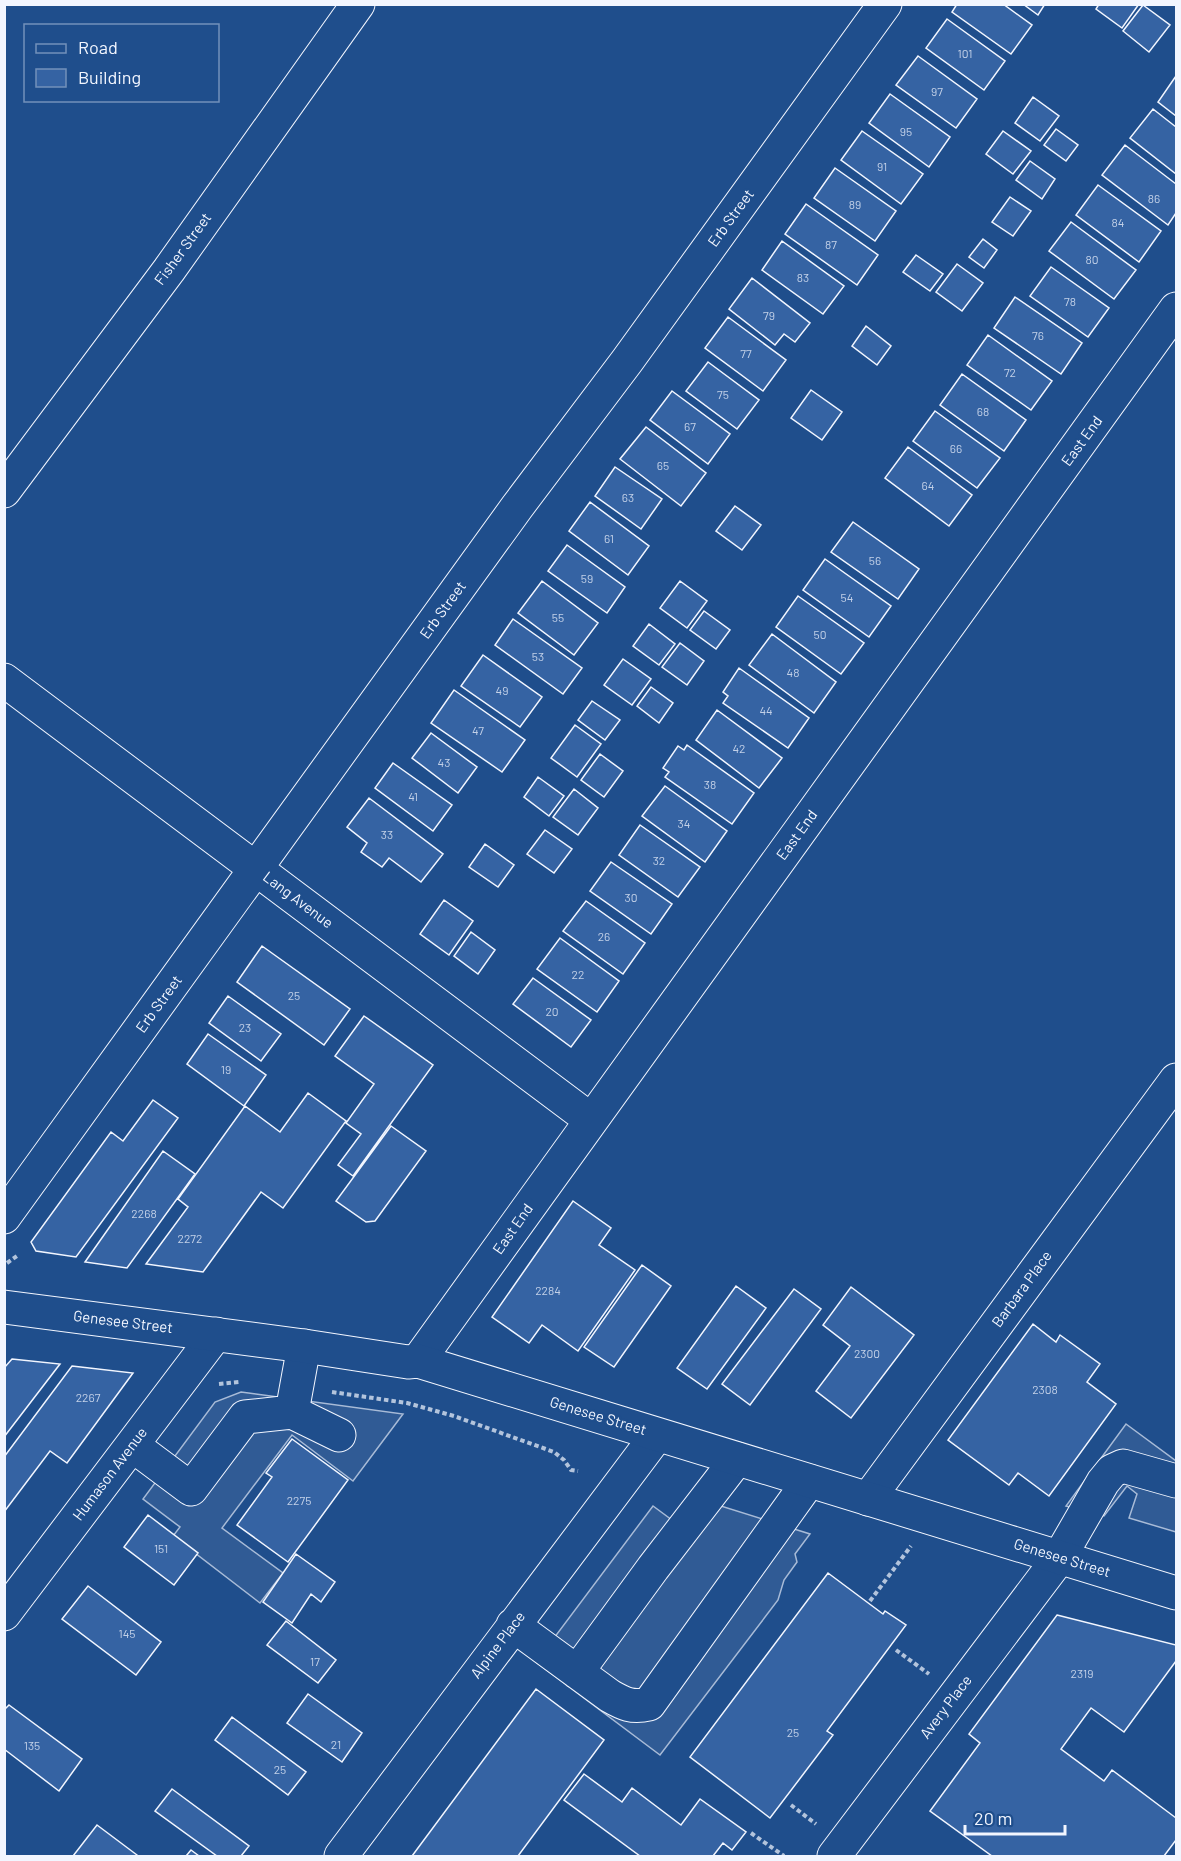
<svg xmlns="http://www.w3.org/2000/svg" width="1181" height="1861" font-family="Barlow,sans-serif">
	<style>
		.built { fill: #305b95; stroke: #a8bbd7; stroke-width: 1.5 }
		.building { fill: #3563a3; stroke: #f2f6ff; stroke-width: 1.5 }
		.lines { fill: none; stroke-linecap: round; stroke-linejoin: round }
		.minor-casing { stroke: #f2f6ff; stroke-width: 35 }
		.major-casing { stroke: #f2f6ff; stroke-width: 35 }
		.path { stroke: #b3c4dc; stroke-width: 4; stroke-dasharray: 4.5 3; stroke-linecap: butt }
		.minor { stroke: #1f4e8c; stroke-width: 33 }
		.major { stroke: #1f4e8c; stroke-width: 33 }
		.labels { text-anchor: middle; stroke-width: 4.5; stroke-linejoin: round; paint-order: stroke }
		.number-label { font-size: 12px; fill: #c3d1e8 }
		.street-label { font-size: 15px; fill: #f2f6ff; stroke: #1f4e8c }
	</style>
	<rect width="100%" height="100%" fill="#1f4e8c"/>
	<path class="built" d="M241,1392l162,22 -50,67 -61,-46 -70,93 61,45 -23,30 -87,-67 7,-9 -37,-28 72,-97z
		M1126,1424l50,37v71l-47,-14 8,-24 -10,-8 -23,30 -38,-10z
		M689,1496l121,38 -15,20 2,8 -13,18 -6,20 -118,155 -124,-93 117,-156 19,14z"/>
	<path class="building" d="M957,4h46l29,21 -21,29 -59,-42z
		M1023,4h22l-7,11z
		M1099,4h40l-17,24 -26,-19z
		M1143,5l27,20 -21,27 -26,-21z
		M947,19l58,42 -21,29 -58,-42z
		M918,56l59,43 -21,29 -60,-43z
		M1176,76v40l-18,-14z
		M890,94l60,43 -21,30 -60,-44z
		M1033,97l26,19 -19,25 -25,-18z
		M1153,109l23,18v47l-46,-36z
		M1056,129l22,16 -12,16 -22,-16z
		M862,131l61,43 -22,30 -60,-44z
		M1003,131l28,20 -18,23 -27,-20z
		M1125,145l51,39v29l-8,12 -66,-50z
		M1030,161l25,18 -13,20 -26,-19z
		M835,168l61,43 -21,30 -61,-43z
		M1098,185l63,46 -22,31 -63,-47z
		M1010,197l21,14 -18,25 -21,-14z
		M806,204l72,51 -21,30 -72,-51z
		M1071,222l65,48 -22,29 -65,-48z
		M983,239l14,11 -13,18 -15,-11z
		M782,241l62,45 -21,28 -61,-44z
		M916,255l27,19 -13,17 -27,-19z
		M957,264l26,19 -21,28 -26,-19z
		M1051,267l58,41 -21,29 -58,-41z
		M752,278l58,45 -15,19 -11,-8 -9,11 -46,-36z
		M1015,297l67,46 -21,31 -67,-46z
		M728,317l58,43 -23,31 -58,-43z
		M866,326l25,20 -14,19 -25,-19z
		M988,335l64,46 -21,29 -64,-45z
		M708,362l51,38 -22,29 -51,-38z
		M962,374l64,46 -22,31 -64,-46z
		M811,390l31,22 -20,28 -31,-22z
		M672,391l58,43 -22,30 -58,-44z
		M935,411l65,47 -23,30 -64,-47z
		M646,427l60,46 -25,33 -61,-47z
		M908,447l64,48 -23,31 -64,-48z
		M615,467l47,32 -21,30 -46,-33z
		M590,502l59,44 -21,29 -59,-44z
		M735,506l26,19 -19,25 -26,-19z
		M853,522l66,47 -21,30 -67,-47z
		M567,545l58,42 -18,26 -59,-42z
		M825,559l66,47 -22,31 -66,-47z
		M542,581l56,42 -24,32 -56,-42z
		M680,581l27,20 -20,27 -27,-20z
		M798,596l66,47 -23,31 -65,-47z
		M704,611l26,19 -14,19 -26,-19z
		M513,619l69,49 -19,26 -68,-49z
		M649,624l26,20 -16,21 -26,-19z
		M772,634l64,48 -22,31 -65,-48z
		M680,643l24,18 -17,24 -25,-18z
		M483,655l59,42 -22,30 -59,-41z
		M623,659l28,20 -19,26 -28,-20z
		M739,668l70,50 -21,30 -65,-45 5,-7 -5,-4z
		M651,687l22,16 -14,20 -22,-17z
		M454,690l71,50 -23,32 -71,-49z
		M592,701l28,19 -15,20 -27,-20z
		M717,710l65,48 -23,30 -63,-48z
		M575,725l26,19 -24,33 -26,-19z
		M431,733l46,34 -19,26 -46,-35z
		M687,745l67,48 -22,31 -67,-47 4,-5 -6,-4 15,-22 6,4z
		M600,754l23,17 -19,26 -23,-17z
		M393,763l59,42 -19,26 -58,-43z
		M538,777l26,19 -15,20 -25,-19z
		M665,786l62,45 -22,31 -63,-46z
		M574,789l24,19 -20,27 -25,-18z
		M369,798l74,56 -22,28 -32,-24 -7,9 -21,-15 6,-9 -20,-16z
		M640,825l60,42 -22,30 -59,-42z
		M545,830l27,19 -18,24 -27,-19z
		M485,844l29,21 -16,22 -29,-20z
		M611,862l61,42 -21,30 -61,-43z
		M444,900l29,21 -24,34 -29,-21z
		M586,901l59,42 -22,31 -60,-43z
		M471,932l24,18 -17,24 -24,-18z
		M560,938l59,43 -22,31 -60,-43z
		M262,946l88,63 -26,36 -87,-63z
		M533,978l58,42 -20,27 -58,-43z
		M228,996l53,38 -20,27 -52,-38z
		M364,1016l69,49 -80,111 -15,-11 23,-31 -15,-11 28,-39 -39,-28z
		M208,1034l58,41 -22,31 -57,-42z
		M308,1093l38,28 -63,87 -22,-16 -58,80 -57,-8 42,-57 -10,-8 67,-93 35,26z
		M153,1100l25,18 -102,139 -40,-6 -5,-9 80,-110 12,9z
		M391,1126l35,25 -51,70 -9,1 -30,-21z
		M163,1151l32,23 -68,94 -42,-6z
		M573,1201l38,27 -12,17 36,25 -57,81 -36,-26 -13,18 -37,-26z
		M642,1265l29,21 -57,81 -30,-20z
		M736,1286l30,22 -59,81 -30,-21z
		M851,1287l63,48 -63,83 -35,-27 34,-45 -27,-21z
		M794,1289l27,20 -71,96 -28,-21z
		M1033,1324l23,18 4,-7 40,29 -13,18 29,22 -67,92 -31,-23 -9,12 -61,-45z
		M12,1359l48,5 -56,73v-69z
		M72,1366l61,7 -66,90 -17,-12 -46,61v-55z
		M292,1439l56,41 -60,82 -51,-37 35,-48 -6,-4z
		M148,1515l50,38 -24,32 -50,-38z
		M296,1554l39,28 -14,20 -10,-8 -19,29 -29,-21z
		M828,1573l55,41 2,-3 21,14 -79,106 6,4 -63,83 -80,-61z
		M88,1586l73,56 -25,33 -74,-56z
		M1057,1615l119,30v16l-52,71 -33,-24 -30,41 43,32 8,-11 64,48v22l-12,16h-172l-62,-45 50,-68 -11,-9z
		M286,1621l50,39 -18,23 -51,-38z
		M536,1689l68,51 -86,116h-106z
		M308,1694l54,39 -20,29 -55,-39z
		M9,1705l73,54 -23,32 -55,-42v-39z
		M232,1717l74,55 -18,23 -73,-55z
		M584,1774l38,28 10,-14 49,37 19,-26 46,33 -14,18 -9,-7 -10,13h-73l-76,-56z
		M172,1789l77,57 -8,10h-24l-62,-45z
		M97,1825l40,30 -2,1h-62z
		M191,1850l8,6h-13z"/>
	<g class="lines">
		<defs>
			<path id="minor" d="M4,491l165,-221 189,-266
				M4,680l587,440
				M4,1217l513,-710 110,-146 258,-357
				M418,1361l758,-1052
				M292,1412l12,-66
				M132,1445l59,44 54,-72 47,-5 47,23
				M868,1499l308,-419
				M4,1614l212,-280
				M513,1625l97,71c14,8 22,12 39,8l160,-223
				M577,1672l76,-104 84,-109
				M341,1856l316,-421
				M834,1856l225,-298 44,-76 9,-11 11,-5 53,15"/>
			<path id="major" d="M4,1307l300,39 104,16 10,-1 758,232"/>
		</defs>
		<use href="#minor" class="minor-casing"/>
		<use href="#major" class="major-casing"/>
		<path class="path" d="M7,1263l10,-7
			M219,1384l20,-2
			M332,1392l75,11 47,13 100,36 10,8 7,10 7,1
			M870,1601l41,-55
			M896,1650l33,24
			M791,1805l25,19
			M751,1833l33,23"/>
		<use href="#minor" class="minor"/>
		<use href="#major" class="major"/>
	</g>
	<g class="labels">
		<g class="number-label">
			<text x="965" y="58">101</text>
			<text x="937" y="96">97</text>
			<text x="906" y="136">95</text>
			<text x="882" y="171">91</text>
			<text x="1154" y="203">86</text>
			<text x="855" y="209">89</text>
			<text x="1118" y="227">84</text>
			<text x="831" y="249">87</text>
			<text x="1092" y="264">80</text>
			<text x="803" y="282">83</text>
			<text x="1070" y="306">78</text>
			<text x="769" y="320">79</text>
			<text x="1038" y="340">76</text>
			<text x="746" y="358">77</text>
			<text x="1010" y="377">72</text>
			<text x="723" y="399">75</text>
			<text x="983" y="416">68</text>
			<text x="690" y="431">67</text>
			<text x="956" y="453">66</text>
			<text x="663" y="470">65</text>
			<text x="928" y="490">64</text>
			<text x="628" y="502">63</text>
			<text x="609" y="543">61</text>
			<text x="875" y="565">56</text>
			<text x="587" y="583">59</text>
			<text x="847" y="602">54</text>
			<text x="558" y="622">55</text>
			<text x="820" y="639">50</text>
			<text x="538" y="661">53</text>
			<text x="793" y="677">48</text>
			<text x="502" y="695">49</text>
			<text x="766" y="715">44</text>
			<text x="478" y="735">47</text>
			<text x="739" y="753">42</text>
			<text x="444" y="767">43</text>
			<text x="710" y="789">38</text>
			<text x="413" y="801">41</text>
			<text x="684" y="828">34</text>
			<text x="387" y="839">33</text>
			<text x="659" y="865">32</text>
			<text x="631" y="902">30</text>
			<text x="604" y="941">26</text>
			<text x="578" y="979">22</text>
			<text x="294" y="1000">25</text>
			<text x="552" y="1016">20</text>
			<text x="245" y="1032">23</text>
			<text x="226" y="1074">19</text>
			<text x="144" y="1218">2268</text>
			<text x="190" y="1243">2272</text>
			<text x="548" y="1295">2284</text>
			<text x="867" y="1358">2300</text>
			<text x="1045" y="1394">2308</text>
			<text x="88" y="1402">2267</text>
			<text x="299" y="1505">2275</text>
			<text x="161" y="1553">151</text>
			<text x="127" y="1638">145</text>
			<text x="315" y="1666">17</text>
			<text x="1082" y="1678">2319</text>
			<text x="793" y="1737">25</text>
			<text x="336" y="1749">21</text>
			<text x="32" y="1750">135</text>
			<text x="280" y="1774">25</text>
		</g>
		<g class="street-label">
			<text transform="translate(731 218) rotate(-54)" y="5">Erb Street</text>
			<text transform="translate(183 249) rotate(-54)" y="5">Fisher Street</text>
			<text transform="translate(1082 441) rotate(-54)" y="5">East End</text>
			<text transform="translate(443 610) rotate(-54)" y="5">Erb Street</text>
			<text transform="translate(797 835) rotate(-54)" y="5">East End</text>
			<text transform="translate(298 900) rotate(37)" y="5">Lang Avenue</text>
			<text transform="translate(159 1004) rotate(-54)" y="5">Erb Street</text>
			<text transform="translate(513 1229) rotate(-55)" y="5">East End</text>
			<text transform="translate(1022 1289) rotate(-54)" y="5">Barbara Place</text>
			<text transform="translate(123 1322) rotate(7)" y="5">Genesee Street</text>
			<text transform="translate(598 1416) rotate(17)" y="5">Genesee Street</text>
			<text transform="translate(110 1474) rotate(-53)" y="5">Humason Avenue</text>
			<text transform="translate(1062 1558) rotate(17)" y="5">Genesee Street</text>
			<text transform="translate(498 1645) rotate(-53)" y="5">Alpine Place</text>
			<text transform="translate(946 1707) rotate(-53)" y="5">Avery Place</text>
		</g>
	</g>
	<rect width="1181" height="1861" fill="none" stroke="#f2f6ff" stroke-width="12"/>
	<rect x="24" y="24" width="195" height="78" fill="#1f4e8c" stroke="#7391ba" stroke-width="1.5"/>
	<rect x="36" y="44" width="30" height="9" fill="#1f4e8c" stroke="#7391ba" stroke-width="1.5"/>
	<text x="78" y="54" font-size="18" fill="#f2f6ff">Road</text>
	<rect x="36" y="69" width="30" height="18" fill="#3563a3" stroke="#7391ba" stroke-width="1.5"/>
	<text x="78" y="84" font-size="18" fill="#f2f6ff">Building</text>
	<path d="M965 1825v9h100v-9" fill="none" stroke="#f2f6ff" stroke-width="3"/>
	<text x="974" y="1825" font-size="18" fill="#f2f6ff" stroke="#1f4e8c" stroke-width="4.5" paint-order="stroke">20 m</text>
</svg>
